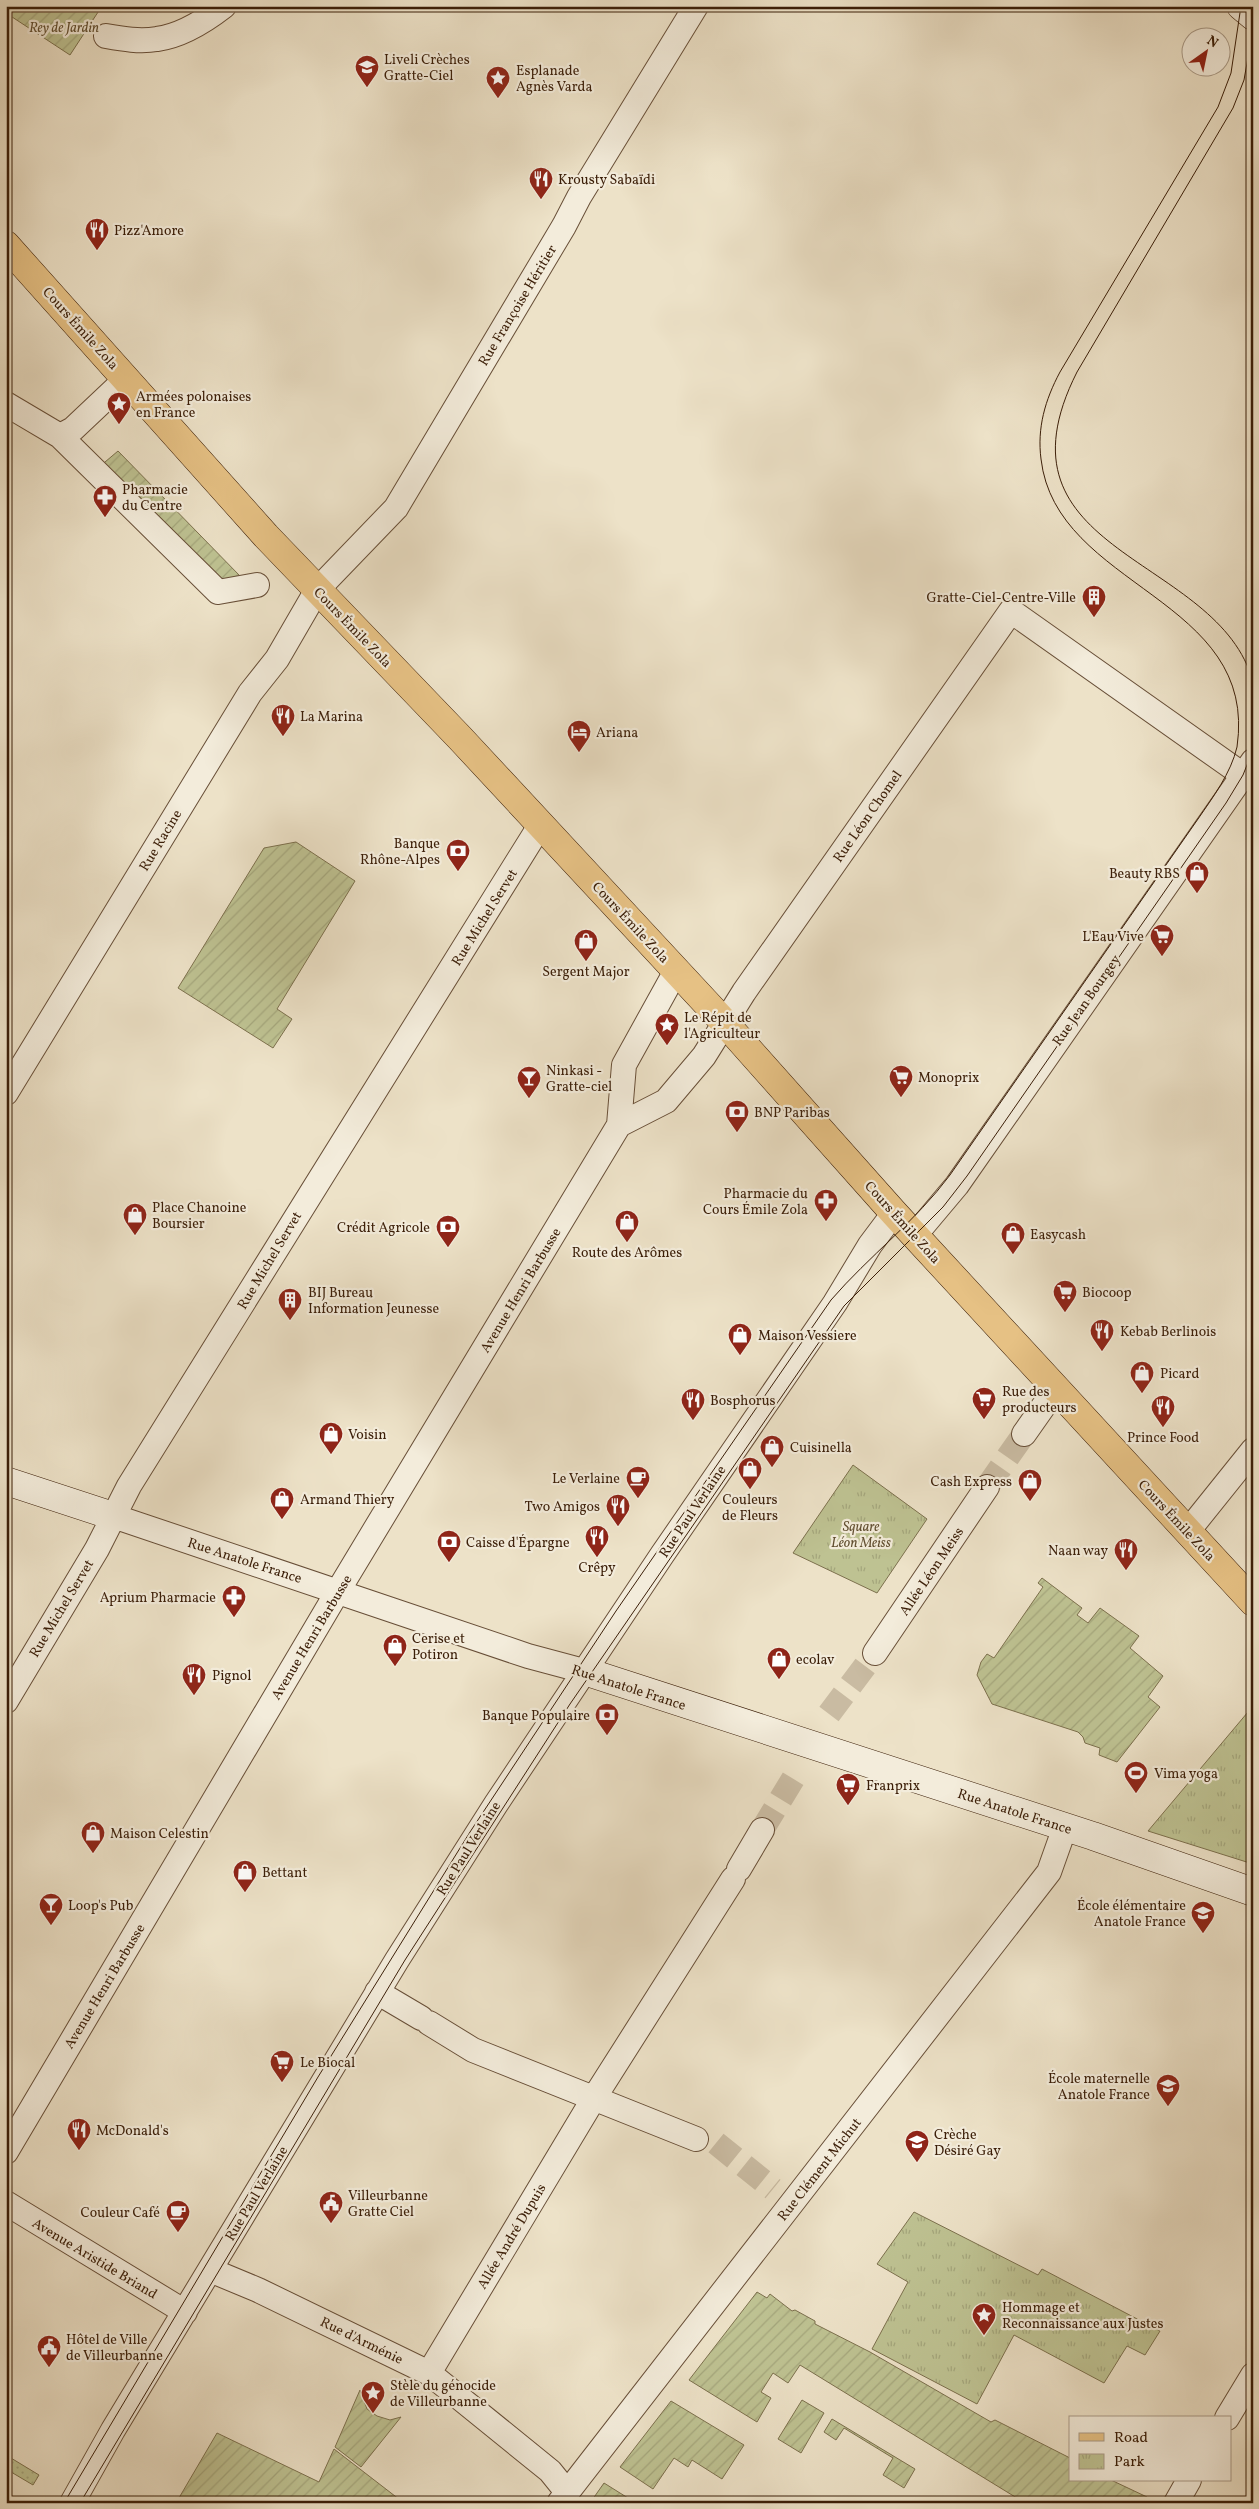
<svg xmlns="http://www.w3.org/2000/svg" width="1259" height="2509" font-family="Vollkorn,serif">
	<style>
		.grass { fill: url(#grass-dots); stroke: #7c704d }
		.park { fill: url(#park-tufts); stroke: #7c704d }
		.garden { fill: url(#garden-furrows); stroke: #7c704d }
		.lines { fill: none; stroke-linecap: round; stroke-linejoin: round }
		.street-tunnel { stroke: #c9bba2; stroke-width: 24; stroke-dasharray: 24 12; stroke-linecap: butt }
		.street-casing { stroke: #684f38; stroke-width: 26 }
		.secondary-casing { stroke: #3b1e08; stroke-width: 29 }
		.primary-casing { stroke: #3b1e08; stroke-width: 29 }
		.street { stroke: #f3ecdb; stroke-width: 24 }
		.secondary { stroke: #f3ecdb; stroke-width: 28 }
		.primary { stroke: #e6c184; stroke-width: 28 }
		.tram { stroke: #3b1e08; stroke-width: 1 }
		.labels { text-anchor: middle; stroke-width: 4.5; stroke-linejoin: round; paint-order: stroke }
		.park-label { font-size: 14px; font-style: italic; fill: #624f31; stroke: #f3ecdb }
		.poi-label { font-size: 14px; fill: #3b1e08; stroke: #f3ecdb; text-anchor: start }
		.street-label { font-size: 14px; fill: #3b1e08; stroke: #f3ecdb }
	</style>
	<defs>
		<pattern id="grass-dots" width="8" height="8" patternUnits="userSpaceOnUse" patternTransform="scale(1.25)"><rect width="8" height="8" fill="#bec292"/><path d="M2 2h.1M6 6h.1" fill="none" stroke="#a4a67c" stroke-width="1.8" stroke-linecap="round"/></pattern>
		<pattern id="park-tufts" width="24" height="20" patternUnits="userSpaceOnUse" patternTransform="scale(1.25)"><rect width="24" height="20" fill="#bec292"/><path d="M3 7l-1-3M5 7V3M7 7l1-3M15 17l-1-3M17 17v-4M19 17l1-3" fill="none" stroke="#a4a67c"/></pattern>
		<pattern id="garden-furrows" width="10" height="10" patternUnits="userSpaceOnUse" patternTransform="scale(1.25)"><rect width="10" height="10" fill="#bec292"/><path d="M-1 1l2-2M0 10L10 0M9 11l2-2" fill="none" stroke="#a4a67c"/></pattern>
	</defs>
	<rect width="100%" height="100%" fill="#ede2c8"/>
	<filter id="stains"><feTurbulence type="fractalNoise" baseFrequency=".004" numOctaves="4"/><feColorMatrix values="0 0 0 0 .2 0 0 0 0 .09 0 0 0 0 .02 0 0 0 .5 -.17"/></filter>
	<radialGradient id="worn" r=".72"><stop offset=".6" stop-color="#630" stop-opacity="0"/><stop offset="1" stop-color="#630" stop-opacity=".3"/></radialGradient>
	<path class="grass" d="M6,2455l33,20 -6,10 -27,-16z"/>
	<path class="park" d="M853,1465l74,54 -50,74 -84,-40z
		M1253,1706v158l-105,-33z
		M914,2212l124,63 4,-6 118,62 -15,24 -18,-9 -23,37 -90,-48 -37,69 -105,-55 36,-67 -31,-18z"/>
	<path class="garden" d="M6,6h96l-32,49 -64,-42z
		M118,451l122,125 -8,11 -140,-114z
		M296,842l59,39 -78,128 15,10 -19,29 -95,-60 86,-140z
		M1042,1578l40,30 -5,7 11,8 12,-15 39,28 -9,12 33,28 -15,21 12,10 -43,55 -18,-7 1,-7 -15,-5 -2,-6 -5,-5 -86,-28 -15,-29 4,-13 6,-8 7,4 49,-71 -5,-4z
		M757,2292l10,6 3,-4 22,17 3,-1 20,11v3l55,28 121,70 4,-2 75,38v22h41l36,17 -4,6h-118l-225,-138 -12,18 -15,-10 -12,19 10,6 -14,24 -68,-42z
		M360,2390l7,19 10,7 13,4 11,-3 -40,50 -26,-20z
		M802,2400l22,13 -23,40 -23,-14z
		M671,2401l73,44 -22,34 -30,-19 -4,7 -14,-9 -21,31 -33,-22z
		M832,2419l83,50 -11,19 -21,-13 10,-17 -49,-30 -8,12 -12,-8z
		M217,2433l102,49 15,-33 70,54h-228z
		M604,2483l32,20h-46z"/>
	<g class="lines">
		<path class="street-tunnel" d="M987,1487l37,-53
			M829,1714l46,-61
			M762,1830l37,-61
			M716,2143l57,46"/>
		<defs>
			<path id="street" d="M106,36c17,3 34,6 51,3 23,-3 49,-19 67,-33
				M6,404l54,32 13,-7 53,-50
				M60,436l158,156 39,-7
				M6,1093l244,-400 27,-34 40,-69 79,-82 168,-282 15,-29 117,-191
				M619,1125l47,-24 38,-45 40,-64 267,-381 232,164
				M915,1235l42,-50 296,-424
				M1024,1434l26,-37 8,-6
				M113,1516l415,140 56,15
				M1188,1531l65,-81
				M875,1653l112,-166
				M6,1701l91,-152 32,-63 412,-662
				M739,1869l23,-39
				M377,1992l44,26
				M429,2023l44,27 223,89
				M6,2152l332,-561 281,-466 5,-60 52,-94
				M6,2203l179,109
				M210,2270l48,20 171,83 121,98 17,21
				M429,2373l165,-275 139,-219
				M1227,2418l26,-43
				M72,2503l41,-73 284,-470 99,-156 166,-249 173,-252 35,-58 24,-32
				M559,2503l490,-631 16,-45
				M1176,2503l13,-23"/>
			<path id="secondary" d="M1241,6l12,10
				M6,1481l107,35
				M584,1671l509,165 160,56"/>
			<path id="primary" d="M6,245l260,291 194,202 264,284 170,191 359,389"/>
		</defs>
		<use href="#street" class="street-casing"/>
		<use href="#secondary" class="secondary-casing"/>
		<use href="#primary" class="primary-casing"/>
		<use href="#street" class="street"/>
		<use href="#secondary" class="secondary"/>
		<use href="#primary" class="primary"/>
		<path class="tram" d="M1253,29l-9,51 -11,28 -156,264c-93,184 142,182 176,310
			M64,2503l254,-426 152,-245 146,-221 215,-311c38,-44 85,-79 119,-125l248,-356c15,-22 33,-46 39,-72 22,-150 -181,-158 -196,-288 -4,-31 4,-59 19,-87l158,-265 13,-34 10,-67
			M80,2503l325,-543 165,-256 274,-398 99,-99 24,-31 259,-373 17,-28 10,-25"/>
	</g>
	<defs>
		<symbol id="school-pin" viewBox="-11 -11 22 30"><path d="M0 17L-7.5 6A9.5 9.5 0 1 1 7.5 6Z" fill="#8f2418" stroke="#f3ecdb"/><path d="M0-5L7-2L0 1L-7-2ZM-4 1L0 2.5L4 1V4Q0 6-4 4Z" fill="#fff"/></symbol>
		<symbol id="sight-pin" viewBox="-11 -11 22 30"><path d="M0 17L-7.5 6A9.5 9.5 0 1 1 7.5 6Z" fill="#8f2418" stroke="#f3ecdb"/><path d="M0-6L1.8-2.2L6-1.7L2.9 1.2L3.7 5.4L0 3.3L-3.7 5.4L-2.9 1.2L-6-1.7L-1.8-2.2Z" fill="#fff"/></symbol>
		<symbol id="restaurant-pin" viewBox="-11 -11 22 30"><path d="M0 17L-7.5 6A9.5 9.5 0 1 1 7.5 6Z" fill="#8f2418" stroke="#f3ecdb"/><path d="M-5-6h1v4h1v-4h1v4h1v-4h1v5L-1.5 .5V6h-2V.5L-5-1ZM5-6V6H3V1.5H1.5Q1.5-4 5-6Z" fill="#fff"/></symbol>
		<symbol id="pharmacy-pin" viewBox="-11 -11 22 30"><path d="M0 17L-7.5 6A9.5 9.5 0 1 1 7.5 6Z" fill="#8f2418" stroke="#f3ecdb"/><path d="M-2-6h4v4h4v4h-4v4h-4v-4h-4v-4h4Z" fill="#fff"/></symbol>
		<symbol id="building-pin" viewBox="-11 -11 22 30"><path d="M0 17L-7.5 6A9.5 9.5 0 1 1 7.5 6Z" fill="#8f2418" stroke="#f3ecdb"/><path d="M-4-6H4V6H1V3H-1V6H-4ZM-2.5-4.3h1.7v1.8h-1.7ZM.8-4.3h1.7v1.8H.8ZM-2.5-1h1.7V.8h-1.7ZM.8-1h1.7V.8H.8Z" fill="#fff"/></symbol>
		<symbol id="hotel-pin" viewBox="-11 -11 22 30"><path d="M0 17L-7.5 6A9.5 9.5 0 1 1 7.5 6Z" fill="#8f2418" stroke="#f3ecdb"/><path d="M-6-4.5h1.5V1H6V5H4.5V3h-9V5H-6ZM-4 0a1.8 1.8 0 1 1 3.6 0ZM.5 0V-2.5h3Q6-2.5 6 0Z" fill="#fff"/></symbol>
		<symbol id="bank-pin" viewBox="-11 -11 22 30"><path d="M0 17L-7.5 6A9.5 9.5 0 1 1 7.5 6Z" fill="#8f2418" stroke="#f3ecdb"/><path d="M-6-4H6V4H-6ZM0-2.3a2.3 2.3 0 1 0 0 4.6a2.3 2.3 0 1 0 0-4.6Z" fill="#fff"/></symbol>
		<symbol id="shop-pin" viewBox="-11 -11 22 30"><path d="M0 17L-7.5 6A9.5 9.5 0 1 1 7.5 6Z" fill="#8f2418" stroke="#f3ecdb"/><path d="M-5-2.5h2.3a2.7 3.5 0 0 1 5.4 0H5L5.5 6h-11ZM-1.5-2.5h3a1.5 2.3 0 0 0-3 0Z" fill="#fff"/></symbol>
		<symbol id="supermarket-pin" viewBox="-11 -11 22 30"><path d="M0 17L-7.5 6A9.5 9.5 0 1 1 7.5 6Z" fill="#8f2418" stroke="#f3ecdb"/><path d="M-6-5.5h2.5l.6 2H6L4.5 2H-2.5L-4.4-4H-6ZM-1.5 3.2a1.3 1.3 0 1 0 .1 0ZM3 3.2a1.3 1.3 0 1 0 .1 0Z" fill="#fff"/></symbol>
		<symbol id="bar-pin" viewBox="-11 -11 22 30"><path d="M0 17L-7.5 6A9.5 9.5 0 1 1 7.5 6Z" fill="#8f2418" stroke="#f3ecdb"/><path d="M-6-5H6L.8 .8V4.5H3.5V6h-7V4.5H-.8V.8Z" fill="#fff"/></symbol>
		<symbol id="cafe-pin" viewBox="-11 -11 22 30"><path d="M0 17L-7.5 6A9.5 9.5 0 1 1 7.5 6Z" fill="#8f2418" stroke="#f3ecdb"/><path d="M-5.5-4.5H6V0H3Q3 3.5 0 3.5H-2.5Q-5.5 3.5-5.5 0ZM3-3.2v2h1.7v-2ZM-6 4.5H4V6H-6Z" fill="#fff"/></symbol>
		<symbol id="stadium-pin" viewBox="-11 -11 22 30"><path d="M0 17L-7.5 6A9.5 9.5 0 1 1 7.5 6Z" fill="#8f2418" stroke="#f3ecdb"/><path d="M0-5a6.5 5 0 1 0 0 10a6.5 5 0 1 0 0-10ZM-3.5-1.8h7v3.6h-7Z" fill="#fff"/></symbol>
		<symbol id="civic-pin" viewBox="-11 -11 22 30"><path d="M0 17L-7.5 6A9.5 9.5 0 1 1 7.5 6Z" fill="#8f2418" stroke="#f3ecdb"/><path d="M-.6-6.5H3V-4.5H.6V-3L4-1V1h2V6H-6V1h2V-1L-.6-3ZM-1.2 2.5V6h2.4V2.5Z" fill="#fff"/></symbol>
	</defs>
	<g fill-rule="evenodd">
		<use href="#school-pin" x="353" y="53" width="28" height="38"/>
		<use href="#sight-pin" x="484" y="64" width="28" height="38"/>
		<use href="#restaurant-pin" x="527" y="165" width="28" height="38"/>
		<use href="#restaurant-pin" x="83" y="216" width="28" height="38"/>
		<use href="#sight-pin" x="105" y="390" width="28" height="38"/>
		<use href="#pharmacy-pin" x="91" y="483" width="28" height="38"/>
		<use href="#building-pin" x="1080" y="583" width="28" height="38"/>
		<use href="#restaurant-pin" x="269" y="702" width="28" height="38"/>
		<use href="#hotel-pin" x="565" y="718" width="28" height="38"/>
		<use href="#bank-pin" x="444" y="837" width="28" height="38"/>
		<use href="#shop-pin" x="1183" y="859" width="28" height="38"/>
		<use href="#supermarket-pin" x="1148" y="922" width="28" height="38"/>
		<use href="#shop-pin" x="572" y="927" width="28" height="38"/>
		<use href="#sight-pin" x="653" y="1011" width="28" height="38"/>
		<use href="#supermarket-pin" x="887" y="1063" width="28" height="38"/>
		<use href="#bar-pin" x="515" y="1064" width="28" height="38"/>
		<use href="#bank-pin" x="723" y="1098" width="28" height="38"/>
		<use href="#pharmacy-pin" x="812" y="1187" width="28" height="38"/>
		<use href="#shop-pin" x="121" y="1201" width="28" height="38"/>
		<use href="#shop-pin" x="613" y="1208" width="28" height="38"/>
		<use href="#bank-pin" x="434" y="1213" width="28" height="38"/>
		<use href="#shop-pin" x="999" y="1220" width="28" height="38"/>
		<use href="#supermarket-pin" x="1051" y="1278" width="28" height="38"/>
		<use href="#building-pin" x="276" y="1286" width="28" height="38"/>
		<use href="#restaurant-pin" x="1088" y="1317" width="28" height="38"/>
		<use href="#shop-pin" x="726" y="1321" width="28" height="38"/>
		<use href="#shop-pin" x="1128" y="1359" width="28" height="38"/>
		<use href="#supermarket-pin" x="970" y="1385" width="28" height="38"/>
		<use href="#restaurant-pin" x="679" y="1386" width="28" height="38"/>
		<use href="#restaurant-pin" x="1149" y="1393" width="28" height="38"/>
		<use href="#shop-pin" x="317" y="1420" width="28" height="38"/>
		<use href="#shop-pin" x="758" y="1433" width="28" height="38"/>
		<use href="#shop-pin" x="736" y="1455" width="28" height="38"/>
		<use href="#cafe-pin" x="624" y="1464" width="28" height="38"/>
		<use href="#shop-pin" x="1016" y="1467" width="28" height="38"/>
		<use href="#shop-pin" x="268" y="1485" width="28" height="38"/>
		<use href="#restaurant-pin" x="604" y="1492" width="28" height="38"/>
		<use href="#restaurant-pin" x="583" y="1523" width="28" height="38"/>
		<use href="#bank-pin" x="435" y="1528" width="28" height="38"/>
		<use href="#restaurant-pin" x="1112" y="1536" width="28" height="38"/>
		<use href="#pharmacy-pin" x="220" y="1583" width="28" height="38"/>
		<use href="#shop-pin" x="381" y="1632" width="28" height="38"/>
		<use href="#shop-pin" x="765" y="1645" width="28" height="38"/>
		<use href="#restaurant-pin" x="180" y="1661" width="28" height="38"/>
		<use href="#bank-pin" x="593" y="1701" width="28" height="38"/>
		<use href="#stadium-pin" x="1122" y="1759" width="28" height="38"/>
		<use href="#supermarket-pin" x="834" y="1771" width="28" height="38"/>
		<use href="#shop-pin" x="79" y="1819" width="28" height="38"/>
		<use href="#shop-pin" x="231" y="1858" width="28" height="38"/>
		<use href="#bar-pin" x="37" y="1891" width="28" height="38"/>
		<use href="#school-pin" x="1189" y="1899" width="28" height="38"/>
		<use href="#supermarket-pin" x="268" y="2048" width="28" height="38"/>
		<use href="#school-pin" x="1154" y="2072" width="28" height="38"/>
		<use href="#restaurant-pin" x="65" y="2116" width="28" height="38"/>
		<use href="#school-pin" x="903" y="2128" width="28" height="38"/>
		<use href="#civic-pin" x="317" y="2189" width="28" height="38"/>
		<use href="#cafe-pin" x="164" y="2198" width="28" height="38"/>
		<use href="#sight-pin" x="970" y="2301" width="28" height="38"/>
		<use href="#civic-pin" x="35" y="2333" width="28" height="38"/>
		<use href="#sight-pin" x="359" y="2379" width="28" height="38"/>
	</g>
	<g class="labels">
		<g class="park-label">
			<text x="64" y="32">Rey de Jardin</text>
			<text x="861" y="1531">Square<tspan x="861" dy="16">Léon Meiss</tspan></text>
		</g>
		<g class="poi-label">
			<text x="384" y="64">Liveli Crèches<tspan x="384" dy="16">Gratte-Ciel</tspan></text>
			<text x="516" y="75">Esplanade<tspan x="516" dy="16">Agnès Varda</tspan></text>
			<text x="558" y="184">Krousty Sabaïdi</text>
			<text x="114" y="235">Pizz'Amore</text>
			<text x="136" y="401">Armées polonaises<tspan x="136" dy="16">en France</tspan></text>
			<text x="122" y="494">Pharmacie<tspan x="122" dy="16">du Centre</tspan></text>
			<text x="1076" y="602" text-anchor="end">Gratte-Ciel-Centre-Ville</text>
			<text x="300" y="721">La Marina</text>
			<text x="596" y="737">Ariana</text>
			<text x="440" y="848" text-anchor="end">Banque<tspan x="440" dy="16">Rhône-Alpes</tspan></text>
			<text x="1180" y="878" text-anchor="end">Beauty RBS</text>
			<text x="1144" y="941" text-anchor="end">L'Eau Vive</text>
			<text x="586" y="976" text-anchor="middle">Sergent Major</text>
			<text x="684" y="1022">Le Répit de<tspan x="684" dy="16">l'Agriculteur</tspan></text>
			<text x="546" y="1075">Ninkasi -<tspan x="546" dy="16">Gratte-ciel</tspan></text>
			<text x="918" y="1082">Monoprix</text>
			<text x="754" y="1117">BNP Paribas</text>
			<text x="808" y="1198" text-anchor="end">Pharmacie du<tspan x="808" dy="16">Cours Émile Zola</tspan></text>
			<text x="152" y="1212">Place Chanoine<tspan x="152" dy="16">Boursier</tspan></text>
			<text x="430" y="1232" text-anchor="end">Crédit Agricole</text>
			<text x="1030" y="1239">Easycash</text>
			<text x="627" y="1257" text-anchor="middle">Route des Arômes</text>
			<text x="308" y="1297">BIJ Bureau<tspan x="308" dy="16">Information Jeunesse</tspan></text>
			<text x="1082" y="1297">Biocoop</text>
			<text x="1120" y="1336">Kebab Berlinois</text>
			<text x="758" y="1340">Maison Vessiere</text>
			<text x="1160" y="1378">Picard</text>
			<text x="1002" y="1396">Rue des<tspan x="1002" dy="16">producteurs</tspan></text>
			<text x="710" y="1405">Bosphorus</text>
			<text x="348" y="1439">Voisin</text>
			<text x="1163" y="1442" text-anchor="middle">Prince Food</text>
			<text x="790" y="1452">Cuisinella</text>
			<text x="620" y="1483" text-anchor="end">Le Verlaine</text>
			<text x="1012" y="1486" text-anchor="end">Cash Express</text>
			<text x="300" y="1504">Armand Thiery</text>
			<text x="750" y="1504" text-anchor="middle">Couleurs<tspan x="750" dy="16">de Fleurs</tspan></text>
			<text x="600" y="1511" text-anchor="end">Two Amigos</text>
			<text x="466" y="1547">Caisse d'Épargne</text>
			<text x="1108" y="1555" text-anchor="end">Naan way</text>
			<text x="597" y="1572" text-anchor="middle">Crêpy</text>
			<text x="216" y="1602" text-anchor="end">Aprium Pharmacie</text>
			<text x="412" y="1643">Cerise et<tspan x="412" dy="16">Potiron</tspan></text>
			<text x="796" y="1664">ecolav</text>
			<text x="212" y="1680">Pignol</text>
			<text x="590" y="1720" text-anchor="end">Banque Populaire</text>
			<text x="1154" y="1778">Vima yoga</text>
			<text x="866" y="1790">Franprix</text>
			<text x="110" y="1838">Maison Celestin</text>
			<text x="262" y="1877">Bettant</text>
			<text x="68" y="1910">Loop's Pub</text>
			<text x="1186" y="1910" text-anchor="end">École élémentaire<tspan x="1186" dy="16">Anatole France</tspan></text>
			<text x="300" y="2067">Le Biocal</text>
			<text x="1150" y="2083" text-anchor="end">École maternelle<tspan x="1150" dy="16">Anatole France</tspan></text>
			<text x="96" y="2135">McDonald's</text>
			<text x="934" y="2139">Crèche<tspan x="934" dy="16">Désiré Gay</tspan></text>
			<text x="348" y="2200">Villeurbanne<tspan x="348" dy="16">Gratte Ciel</tspan></text>
			<text x="160" y="2217" text-anchor="end">Couleur Café</text>
			<text x="1002" y="2312">Hommage et<tspan x="1002" dy="16">Reconnaissance aux Justes</tspan></text>
			<text x="66" y="2344">Hôtel de Ville<tspan x="66" dy="16">de Villeurbanne</tspan></text>
			<text x="390" y="2390">Stèle du génocide<tspan x="390" dy="16">de Villeurbanne</tspan></text>
		</g>
		<g class="street-label">
			<text transform="translate(517 305) rotate(-59)" y="5">Rue Françoise Héritier</text>
			<text transform="translate(81 328) rotate(48)" y="5">Cours Émile Zola</text>
			<text transform="translate(353 627) rotate(46)" y="5">Cours Émile Zola</text>
			<text transform="translate(867 816) rotate(-55)" y="5">Rue Léon Chomel</text>
			<text transform="translate(160 840) rotate(-59)" y="5">Rue Racine</text>
			<text transform="translate(484 917) rotate(-58)" y="5">Rue Michel Servet</text>
			<text transform="translate(631 922) rotate(47)" y="5">Cours Émile Zola</text>
			<text transform="translate(1086 1000) rotate(-55)" y="5">Rue Jean Bourgey</text>
			<text transform="translate(903 1222) rotate(48)" y="5">Cours Émile Zola</text>
			<text transform="translate(269 1260) rotate(-59)" y="5">Rue Michel Servet</text>
			<text transform="translate(520 1290) rotate(-59)" y="5">Avenue Henri Barbusse</text>
			<text transform="translate(692 1511) rotate(-56)" y="5">Rue Paul Verlaine</text>
			<text transform="translate(1177 1520) rotate(47)" y="5">Cours Émile Zola</text>
			<text transform="translate(245 1560) rotate(18)" y="5">Rue Anatole France</text>
			<text transform="translate(931 1571) rotate(-56)" y="5">Allée Léon Meiss</text>
			<text transform="translate(61 1608) rotate(-59)" y="5">Rue Michel Servet</text>
			<text transform="translate(311 1637) rotate(-59)" y="5">Avenue Henri Barbusse</text>
			<text transform="translate(629 1687) rotate(18)" y="5">Rue Anatole France</text>
			<text transform="translate(1015 1811) rotate(18)" y="5">Rue Anatole France</text>
			<text transform="translate(468 1848) rotate(-58)" y="5">Rue Paul Verlaine</text>
			<text transform="translate(104 1986) rotate(-59)" y="5">Avenue Henri Barbusse</text>
			<text transform="translate(819 2169) rotate(-52)" y="5">Rue Clément Michut</text>
			<text transform="translate(256 2193) rotate(-59)" y="5">Rue Paul Verlaine</text>
			<text transform="translate(511 2236) rotate(-59)" y="5">Allée André Dupuis</text>
			<text transform="translate(95 2258) rotate(31)" y="5">Avenue Aristide Briand</text>
			<text transform="translate(362 2340) rotate(26)" y="5">Rue d'Arménie</text>
		</g>
	</g>
	<rect width="1259" height="2509" fill="none" stroke="#ede2c8" stroke-width="25"/>
	<rect x="8" y="8" width="1244" height="2494" fill="none" stroke="#3b1e08" stroke-width="2.5"/>
	<rect x="12" y="12" width="1234" height="2484" fill="none" stroke="#3b1e08"/>
	<rect x="1069" y="2416" width="162" height="65" fill="#f3ecdb" stroke="#a99a87"/>
	<rect x="1079" y="2433" width="25" height="8" fill="#e6c184" stroke="#a99a87"/>
	<text x="1114" y="2442" font-size="15" fill="#3b1e08">Road</text>
	<rect x="1079" y="2454" width="25" height="15" fill="url(#park-tufts)" stroke="#a99a87"/>
	<text x="1114" y="2466" font-size="15" fill="#3b1e08">Park</text>
	<g transform="translate(1206 52) rotate(33)"><circle r="24" fill="#f3ecdb" stroke="#a99a87"/>
	<path d="M0-4L9 19L0 12L-9 19Z" fill="#8f2418"/>
	<text y="-8" font-size="14" font-weight="bold" text-anchor="middle" fill="#3b1e08">N</text>
	</g>
	<rect width="100%" height="100%" filter="url(#stains)"/>
	<rect width="100%" height="100%" fill="url(#worn)"/>
</svg>
